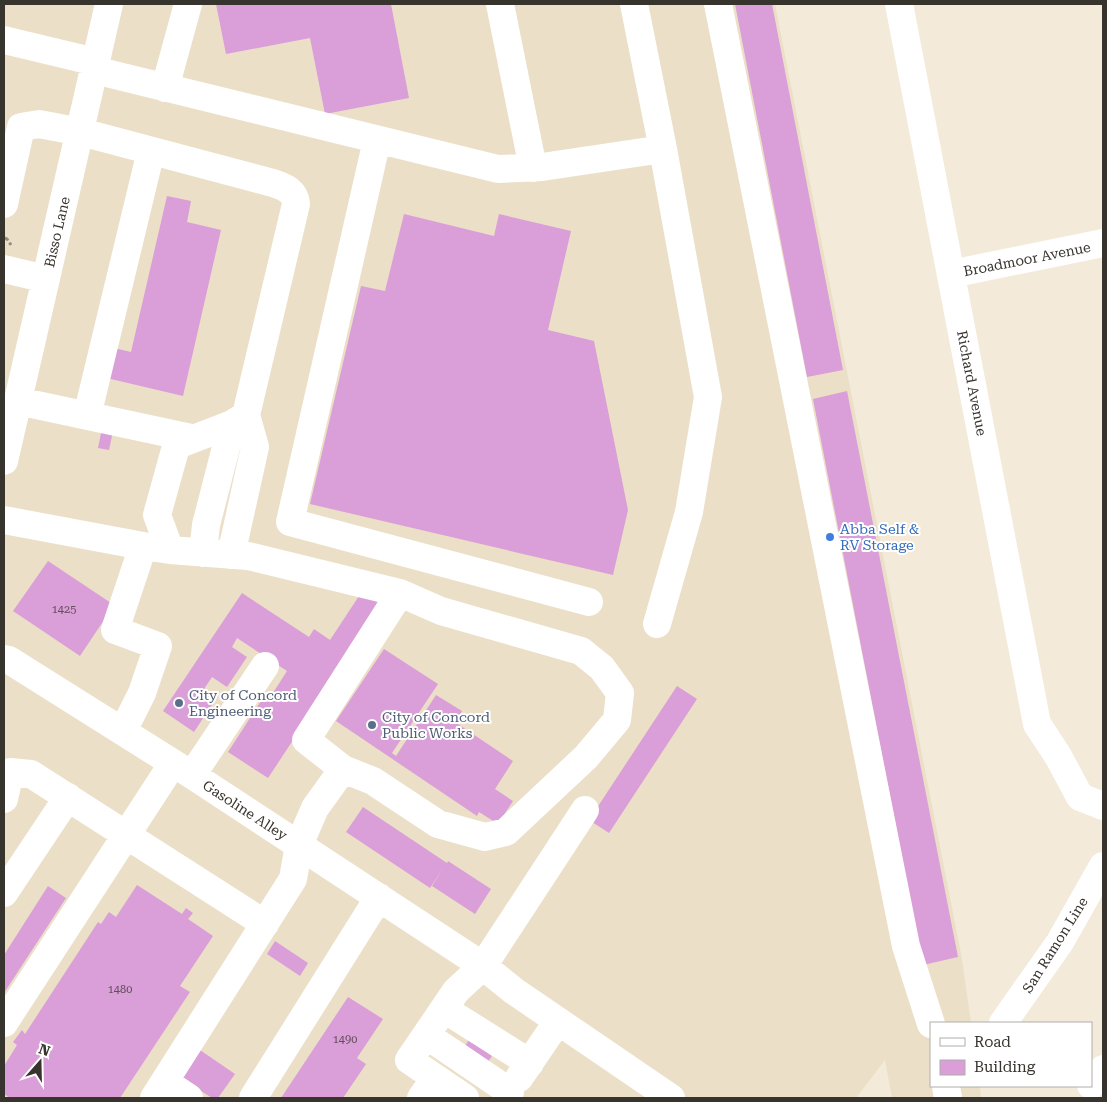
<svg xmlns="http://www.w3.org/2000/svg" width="1107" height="1102" font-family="'Roboto Serif',serif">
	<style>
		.built { fill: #ebdfc7 }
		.building { fill: #da9ed8 }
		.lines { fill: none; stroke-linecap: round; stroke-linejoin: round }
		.path { stroke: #948e82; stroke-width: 3; stroke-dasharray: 5 2.5; stroke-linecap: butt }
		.minor { stroke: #fff; stroke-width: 28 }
		.highway { stroke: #fff; stroke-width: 28 }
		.shop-dot { fill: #3f7fe0; stroke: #fff; stroke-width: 2 }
		.service-dot { fill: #5c6f8a; stroke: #fff; stroke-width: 2 }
		.labels { text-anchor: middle; stroke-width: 4; stroke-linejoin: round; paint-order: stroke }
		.number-label { font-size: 11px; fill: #604e58 }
		.street-label { font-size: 14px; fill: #37342d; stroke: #fff }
		.shop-label { font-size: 14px; fill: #366cbe; stroke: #fff; text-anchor: start }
		.service-label { font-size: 14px; fill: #4e5e75; stroke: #fff; text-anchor: start }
	</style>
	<rect width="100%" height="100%" fill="#f3ead9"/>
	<path class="built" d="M4,4h771l187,955 9,64h-40v63h49l1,12h-89l-7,-38 -29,38h-852z"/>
	<path class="building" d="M216,4h175l18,94 -84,16 -15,-76 -84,16z
		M735,4h37l71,366 -36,7z
		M167,196l24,5 -4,21 34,8 -38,166 -89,-21 7,-30 30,7z
		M404,214l90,22 5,-22 72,17 -23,99 46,11 34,169 -15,65 -303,-71 51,-218 24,5z
		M847,391l111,566 -35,8 -110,-566z
		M103,423l11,3 -5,24 -11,-2z
		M48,561l66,44 -34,51 -67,-45z
		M242,593l67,44 5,-8 16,11 31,-47 17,9 -22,43 -88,133 -40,-26 33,-51 6,-7 4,2 16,-25 -50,-33 -5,9 15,10 -20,30 -15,-10 -12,18 13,8 -19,29 -31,-21z
		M384,649l54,35 -46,69 4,3 40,-61 26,16 -7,11 58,39 -18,28 18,12 -15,23 -19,-12 -2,4 -141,-95z
		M677,686l20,13 -88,134 -20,-13z
		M363,807l84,56 1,-2 43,28 -16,25 -43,-28 12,-19 -14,21 -84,-56z
		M137,885l45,29 4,-6 7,5 -5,6 25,17 -33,50 10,6 -70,106h-110l-6,-4v-28l13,-21 -4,-3 9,-12 3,4 73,-112 3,2 8,-12 7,5z
		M48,886l18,12 -62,95v-38z
		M275,941l33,22 -8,13 -33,-22z
		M348,997l35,22 -26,39 9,6 -23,34h-62z
		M469,1040l23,16 -4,6 -23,-16z
		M200,1050l35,24 -17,24h-6l-31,-20z"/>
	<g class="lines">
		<path class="path" d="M4,238l3,1 4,6"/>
		<path class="minor" d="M500,4l33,164
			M634,4l29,145 45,248 -19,115 -32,112
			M718,4l188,942 25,78
			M899,4l138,720 21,32 22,41 23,9
			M4,40l92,22
			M94,70l404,99 44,-2 121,-18
			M165,88l23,-84
			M377,140l-87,382 299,80
			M4,204l17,-77 18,-3 42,8 192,51c12,4 22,8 23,21l-50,211 -14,9 -52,20 -5,6 -18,65 13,35
			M4,269l42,10
			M951,274l152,-31
			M18,401l173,37
			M87,416l64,-265
			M4,461l105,-457
			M4,520l139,26 27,4 78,6 152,37 41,18 140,40 21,17 18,25 -3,27 -31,37 -80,75 -21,5 -47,-13 -65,-43 -30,-12 -28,39 -16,37 -6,34 -139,219
			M203,553l3,-28 26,-101
			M231,555l24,-108 -9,-32
			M4,659l5,1 183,115 291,191 31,25 157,107
			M123,731l19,-38 16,-47 -43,-16 28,-84
			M343,769l-37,-29 94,-147
			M192,775l73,-109
			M4,799l6,-27 21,2 234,150
			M4,893l64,-96
			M444,1009l86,54
			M4,1023l169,-260
			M1003,1023l57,-81 43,-76
			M426,1035l84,57
			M519,1078l39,-57
			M165,1082l24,16
			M946,1086l2,12
			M253,1098l126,-201
			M421,1098l14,-20
			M465,1098l-56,-38 47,-69 27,-25 102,-156"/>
		<path class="highway" d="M1091,1085l12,-16"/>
	</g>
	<circle class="shop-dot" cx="830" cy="537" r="5"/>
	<g class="service-dot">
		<circle cx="179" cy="703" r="5"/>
		<circle cx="372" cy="725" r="5"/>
	</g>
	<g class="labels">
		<g class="number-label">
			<text x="64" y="613">1425</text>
			<text x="120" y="993">1480</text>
			<text x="345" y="1043">1490</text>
		</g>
		<g class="street-label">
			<text transform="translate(57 232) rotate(-77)" y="5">Bisso Lane</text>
			<text transform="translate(1027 259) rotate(-11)" y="5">Broadmoor Avenue</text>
			<text transform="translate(972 383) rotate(79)" y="5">Richard Avenue</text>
			<text transform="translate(245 810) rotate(33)" y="5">Gasoline Alley</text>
			<text transform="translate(1055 945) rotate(-58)" y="5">San Ramon Line</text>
		</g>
		<g class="shop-label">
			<text x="840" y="534">Abba Self &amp;<tspan x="840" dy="16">RV Storage</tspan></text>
		</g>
		<g class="service-label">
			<text x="189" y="700">City of Concord<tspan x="189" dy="16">Engineering</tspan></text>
			<text x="382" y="722">City of Concord<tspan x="382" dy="16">Public Works</tspan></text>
		</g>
	</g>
	<rect width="1107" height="1102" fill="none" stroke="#37342d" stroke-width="10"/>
	<rect x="930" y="1022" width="162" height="65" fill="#ffffff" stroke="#afaeab"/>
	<rect x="940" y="1038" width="25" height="8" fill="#ffffff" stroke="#afaeab"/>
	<text x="974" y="1047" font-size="15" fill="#37342d">Road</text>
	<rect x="940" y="1060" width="25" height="15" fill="#da9ed8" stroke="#afaeab"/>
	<text x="974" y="1072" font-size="15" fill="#37342d">Building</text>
	<g transform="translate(40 1062) rotate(20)" stroke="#ffffff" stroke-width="4" paint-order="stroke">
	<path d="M0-4L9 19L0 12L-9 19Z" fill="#37342d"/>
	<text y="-8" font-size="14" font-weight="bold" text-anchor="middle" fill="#37342d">N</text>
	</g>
</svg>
